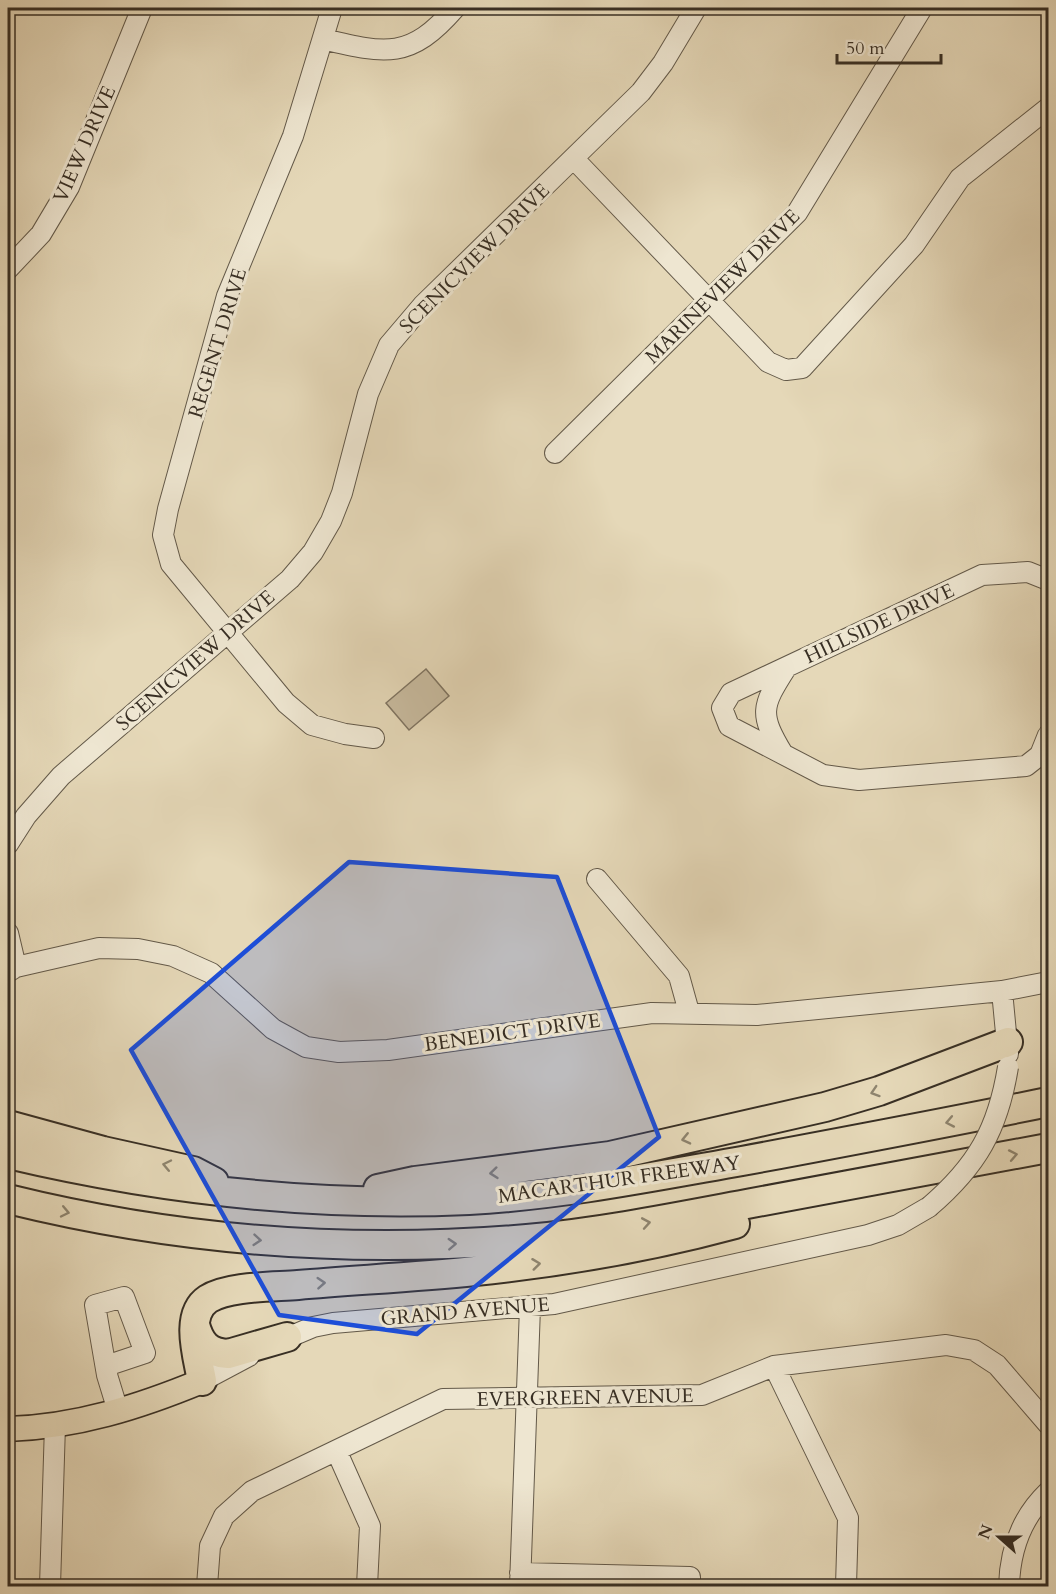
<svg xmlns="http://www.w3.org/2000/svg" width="1056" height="1594" font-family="Cardo,serif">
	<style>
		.green { fill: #c8bb9f; stroke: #807562; stroke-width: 1.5 }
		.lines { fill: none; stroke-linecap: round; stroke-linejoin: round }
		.minor-casing { stroke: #635949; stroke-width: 22 }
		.major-casing { stroke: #382f24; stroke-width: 27 }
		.highway-casing { stroke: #382f24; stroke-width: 32 }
		.minor { stroke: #eee6d1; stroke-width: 20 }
		.major { stroke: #e5d8b8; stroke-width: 24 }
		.highway { stroke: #e5d8b8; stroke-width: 28 }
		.minor-bridge-casing { stroke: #635949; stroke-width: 22; stroke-linecap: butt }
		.minor-bridge { stroke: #eee6d1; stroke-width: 20 }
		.oneway { stroke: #8e846e }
		.marked { fill: #1d4ed8; fill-opacity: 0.2; stroke: #1d4ed8; stroke-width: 4.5; stroke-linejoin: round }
		.labels { text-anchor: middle; stroke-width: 6; stroke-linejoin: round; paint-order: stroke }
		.street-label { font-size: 20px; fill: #382f24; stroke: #eee6d1 }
	</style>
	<rect width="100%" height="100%" fill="#e5d8b8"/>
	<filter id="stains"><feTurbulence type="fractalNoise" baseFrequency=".00333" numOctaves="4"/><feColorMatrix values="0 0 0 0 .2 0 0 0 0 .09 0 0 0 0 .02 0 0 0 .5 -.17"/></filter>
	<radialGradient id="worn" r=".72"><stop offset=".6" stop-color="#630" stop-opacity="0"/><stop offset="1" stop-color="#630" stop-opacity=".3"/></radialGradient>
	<path class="green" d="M426,669l23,27 -40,34 -23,-27z"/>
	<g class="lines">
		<defs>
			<path id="minor" d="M332,8l-39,128 -66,160 -59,213 -5,26 8,29 115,139 26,22 33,9 29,4
				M323,39c63,15 87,21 132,-31
				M574,159l194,203 18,8 16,-2 112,-123 46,-67 88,-70
				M8,269l33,-35 28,-47 73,-179
				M555,453l242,-240 125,-205
				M1048,580l-20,-8 -46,3 -251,118 -9,15 7,18 94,49 36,5 167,-14 14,-11 8,-20
				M783,754c-24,-40 -22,-47 3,-86
				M8,844l18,-28 35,-40 229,-197 23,-27 18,-31 11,-28 26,-99 21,-49 34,-40 218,-213 22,-29 33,-55
				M597,879l82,97 10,36
				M8,933l8,34
				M8,972l8,-5 83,-19 39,1 35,7 38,17 62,56 33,18 33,5 49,-2 264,-37 105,2 245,-24 46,-9
				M1002,991l6,63
				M275,1343l38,-16 20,-4 221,-19 314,-69 30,-10 31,-18
				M106,1366l39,-13 -21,-56 -29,8 12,70 11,36
				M774,1366l74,152 -2,68
				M202,1381l47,-25
				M337,1452l33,74 -3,60
				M520,1573l170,4v9
				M50,1586l5,-161
				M207,1586l3,-40 14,-30 28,-25 191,-92 259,-4 72,-29 172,-21 28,5 23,15 51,59
				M520,1586l10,-279
				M1009,1586c1,-36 13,-69 39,-94"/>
			<path id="major" d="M8,1429c68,-2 131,-22 194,-48"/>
			<path id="highway" d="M8,1125l95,26 90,20 21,11
				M8,1154c152,36 305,53 461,46 92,-5 182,-23 273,-39 102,-19 204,-38 306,-59
				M378,1189l37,-8 195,-25 215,-49 54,-16 129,-49
				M8,1199c170,42 345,55 519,40 76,-7 150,-22 225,-36 99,-18 198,-36 296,-55
				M195,1325c5,18 13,28 33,29l59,-17
				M202,1381c-4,-24 -18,-66 6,-82 20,-13 66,-12 90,-14 59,-5 118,-8 177,-14 88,-9 175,-24 260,-47"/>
		</defs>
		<use href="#minor" class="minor-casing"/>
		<use href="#major" class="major-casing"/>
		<use href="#highway" class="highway-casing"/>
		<use href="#minor" class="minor"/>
		<use href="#major" class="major"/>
		<use href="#highway" class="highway"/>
		<defs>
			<path id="minor-bridge" d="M929,1207c48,-41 69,-78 79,-140"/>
		</defs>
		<use href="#minor-bridge" class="minor-bridge-casing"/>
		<use href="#minor-bridge" class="minor-bridge"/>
	</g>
	<defs><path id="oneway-chevron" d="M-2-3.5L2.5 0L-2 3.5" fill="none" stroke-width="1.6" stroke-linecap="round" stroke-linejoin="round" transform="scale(1.5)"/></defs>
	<g class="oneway">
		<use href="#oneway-chevron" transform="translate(875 1092) rotate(162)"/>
		<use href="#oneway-chevron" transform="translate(950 1122) rotate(169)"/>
		<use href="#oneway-chevron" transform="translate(686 1139) rotate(167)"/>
		<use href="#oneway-chevron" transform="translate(1013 1155) rotate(-11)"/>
		<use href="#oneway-chevron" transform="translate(167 1165) rotate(-168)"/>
		<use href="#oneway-chevron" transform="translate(494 1173) rotate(174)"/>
		<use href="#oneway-chevron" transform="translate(65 1212) rotate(12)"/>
		<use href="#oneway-chevron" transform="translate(646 1223) rotate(-10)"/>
		<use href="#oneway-chevron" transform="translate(257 1240) rotate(5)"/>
		<use href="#oneway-chevron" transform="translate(452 1244) rotate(-3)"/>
		<use href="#oneway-chevron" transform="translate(536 1264) rotate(-7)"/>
		<use href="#oneway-chevron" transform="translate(321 1283) rotate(-4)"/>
	</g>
	<path class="marked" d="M349,862l208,15 102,260 -242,197 -138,-19 -148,-265z"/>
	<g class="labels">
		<g class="street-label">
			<text transform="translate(84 144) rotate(-66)" y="7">VIEW DRIVE</text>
			<text transform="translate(474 258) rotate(-45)" y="7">SCENICVIEW DRIVE</text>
			<text transform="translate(722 286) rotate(-45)" y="7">MARINEVIEW DRIVE</text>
			<text transform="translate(217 343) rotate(-73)" y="7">REGENT DRIVE</text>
			<text transform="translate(879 623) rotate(-25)" y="7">HILLSIDE DRIVE</text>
			<text transform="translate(195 660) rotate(-41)" y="7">SCENICVIEW DRIVE</text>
			<text transform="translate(512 1032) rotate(-8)" y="7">BENEDICT DRIVE</text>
			<text transform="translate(619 1179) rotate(-8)" y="7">MACARTHUR FREEWAY</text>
			<text transform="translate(465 1311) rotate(-5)" y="7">GRAND AVENUE</text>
			<text transform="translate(585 1397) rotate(-1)" y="7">EVERGREEN AVENUE</text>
		</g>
	</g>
	<rect width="1056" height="1594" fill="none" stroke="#e5d8b8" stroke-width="30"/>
	<rect x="9" y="9" width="1038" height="1576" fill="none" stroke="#382f24" stroke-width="3"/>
	<rect x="15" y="15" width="1026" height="1564" fill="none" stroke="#382f24" stroke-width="1.5"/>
	<g transform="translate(999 1537) rotate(291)" stroke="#eee6d1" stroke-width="4.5" paint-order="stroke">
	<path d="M0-4.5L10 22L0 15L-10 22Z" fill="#382f24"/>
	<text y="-9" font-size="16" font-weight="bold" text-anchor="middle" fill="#382f24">N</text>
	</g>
	<path d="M837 54v9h104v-9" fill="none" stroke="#382f24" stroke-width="3"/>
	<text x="846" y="54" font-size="18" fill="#382f24" stroke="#eee6d1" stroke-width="4.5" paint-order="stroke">50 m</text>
	<rect width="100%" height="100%" filter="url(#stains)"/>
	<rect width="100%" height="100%" fill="url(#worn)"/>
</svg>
